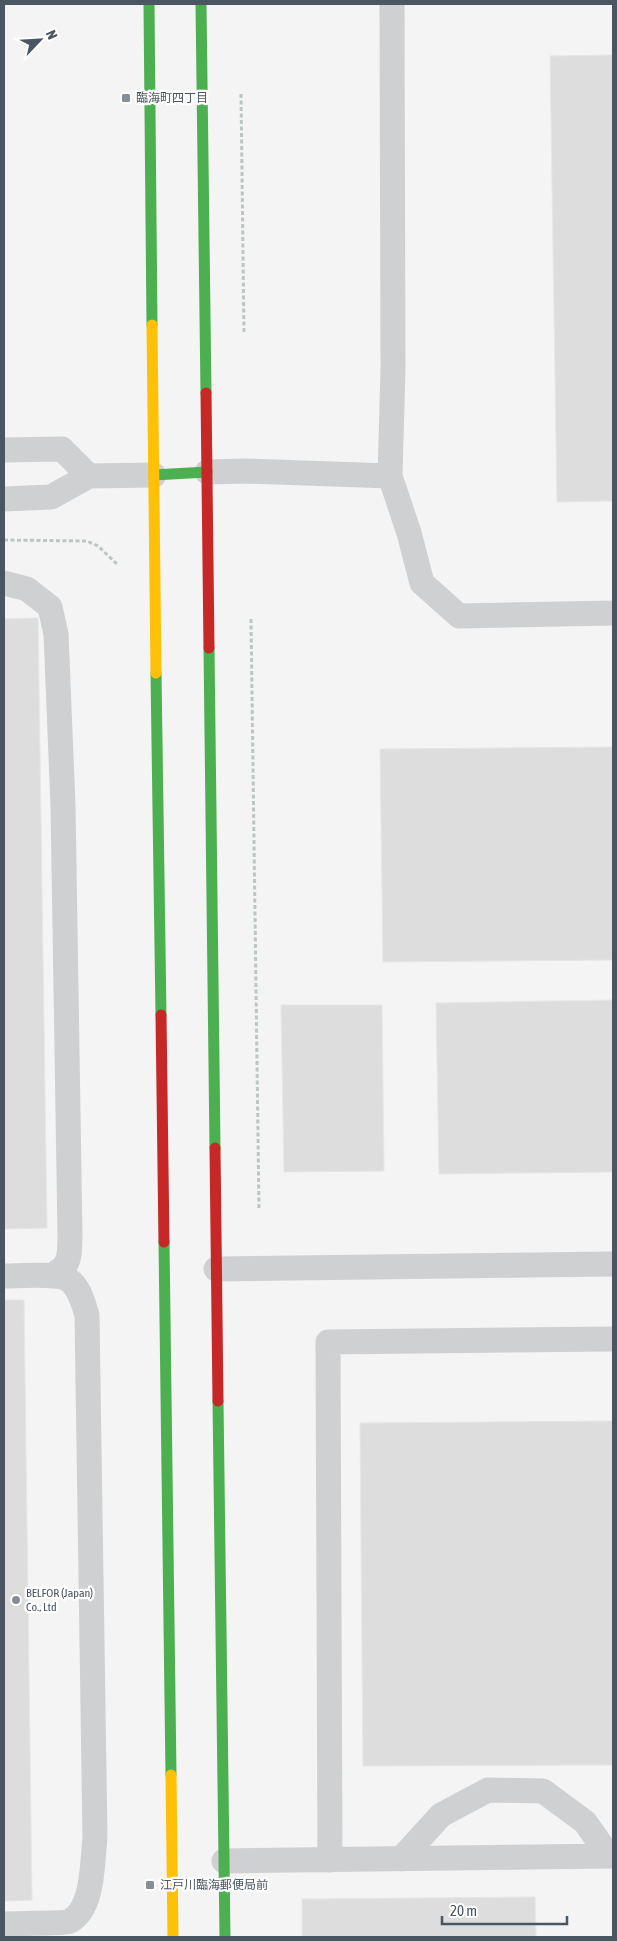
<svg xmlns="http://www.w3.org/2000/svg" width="617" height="1941" font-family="'Asap Condensed','Noto Sans JP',sans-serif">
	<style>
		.building { fill: #ddddde; stroke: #e5e6e7 }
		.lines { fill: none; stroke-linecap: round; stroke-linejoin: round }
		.path { stroke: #bcc7c4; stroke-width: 3; stroke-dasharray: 4 2.5; stroke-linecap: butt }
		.lane { stroke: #ced0d2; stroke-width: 25 }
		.fast { stroke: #4caf50; stroke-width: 11 }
		.slow { stroke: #ffc107; stroke-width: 11 }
		.jam { stroke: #c62828; stroke-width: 11 }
		.poi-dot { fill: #868d94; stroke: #fff; stroke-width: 2 }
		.labels { text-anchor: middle; stroke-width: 4.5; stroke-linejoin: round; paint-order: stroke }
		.poi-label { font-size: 12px; fill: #4a5661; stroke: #fff; text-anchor: start }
	</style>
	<rect width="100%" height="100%" fill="#f4f4f4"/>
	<path class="building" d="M613,55v446l-56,1 -7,-446z
		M38,618l9,610 -43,1v-610z
		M613,747v213l-230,2 -3,-213z
		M613,1000v172l-174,2 -3,-171z
		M281,1005h101l2,166 -100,1z
		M4,1300h20l8,600 -28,1z
		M613,1421v344l-250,1 -3,-343z
		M535,1897l1,40h-234v-38z"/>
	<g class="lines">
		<path class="path" d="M241,94l3,240
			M4,540l83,1 11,5 20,19
			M251,619l8,591"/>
		<path class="lane" d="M392,4l1,365 -3,107 19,57 13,50 37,33 154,-3
			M4,450l58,-1 27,27
			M207,472l38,-1 145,5
			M4,499l47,-2 38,-21 65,-1
			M4,583l23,6 23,18 6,27 7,171 7,430c-1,22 2,30 -20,41
			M216,1269l397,-5
			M4,1276c14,0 51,-3 63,3 12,6 16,24 20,36l8,523c-3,24 -1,70 -25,83 -6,3 -56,2 -66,3
			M401,1859l40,-44 47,-25 55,1 42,31 24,34
			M330,1860l-2,-518 285,-3
			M224,1861l389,-5"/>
		<path class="fast" d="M149,4l3,321
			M201,4l5,389
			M154,475l53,-3
			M209,648l6,500
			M156,673l5,342
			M164,1242l7,533
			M218,1401l7,536"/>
		<path class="slow" d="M152,325l4,348
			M171,1775l2,162"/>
		<path class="jam" d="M206,393l3,255
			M161,1015l3,227
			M215,1148l3,253"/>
	</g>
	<g class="poi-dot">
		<rect x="121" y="93" width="10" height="10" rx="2.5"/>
		<circle cx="16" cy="1600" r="5"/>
		<rect x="145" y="1880" width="10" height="10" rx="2.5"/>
	</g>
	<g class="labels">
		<g class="poi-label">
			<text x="136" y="102">臨海町四丁目</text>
			<text x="26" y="1597">BELFOR (Japan)<tspan x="26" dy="14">Co., Ltd</tspan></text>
			<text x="160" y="1889">江戸川臨海郵便局前</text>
		</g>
	</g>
	<rect width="617" height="1941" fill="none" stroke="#4a5661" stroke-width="10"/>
	<g transform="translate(40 40) rotate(65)" stroke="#ffffff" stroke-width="4" paint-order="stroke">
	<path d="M0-4L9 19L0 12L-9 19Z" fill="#4a5661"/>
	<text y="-8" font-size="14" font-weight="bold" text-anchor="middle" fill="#4a5661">N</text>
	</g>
	<path d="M442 1916v8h125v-8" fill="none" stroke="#4a5661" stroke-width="2.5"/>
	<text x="450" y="1916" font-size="15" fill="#4a5661" stroke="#ffffff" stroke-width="4" paint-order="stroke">20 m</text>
</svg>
